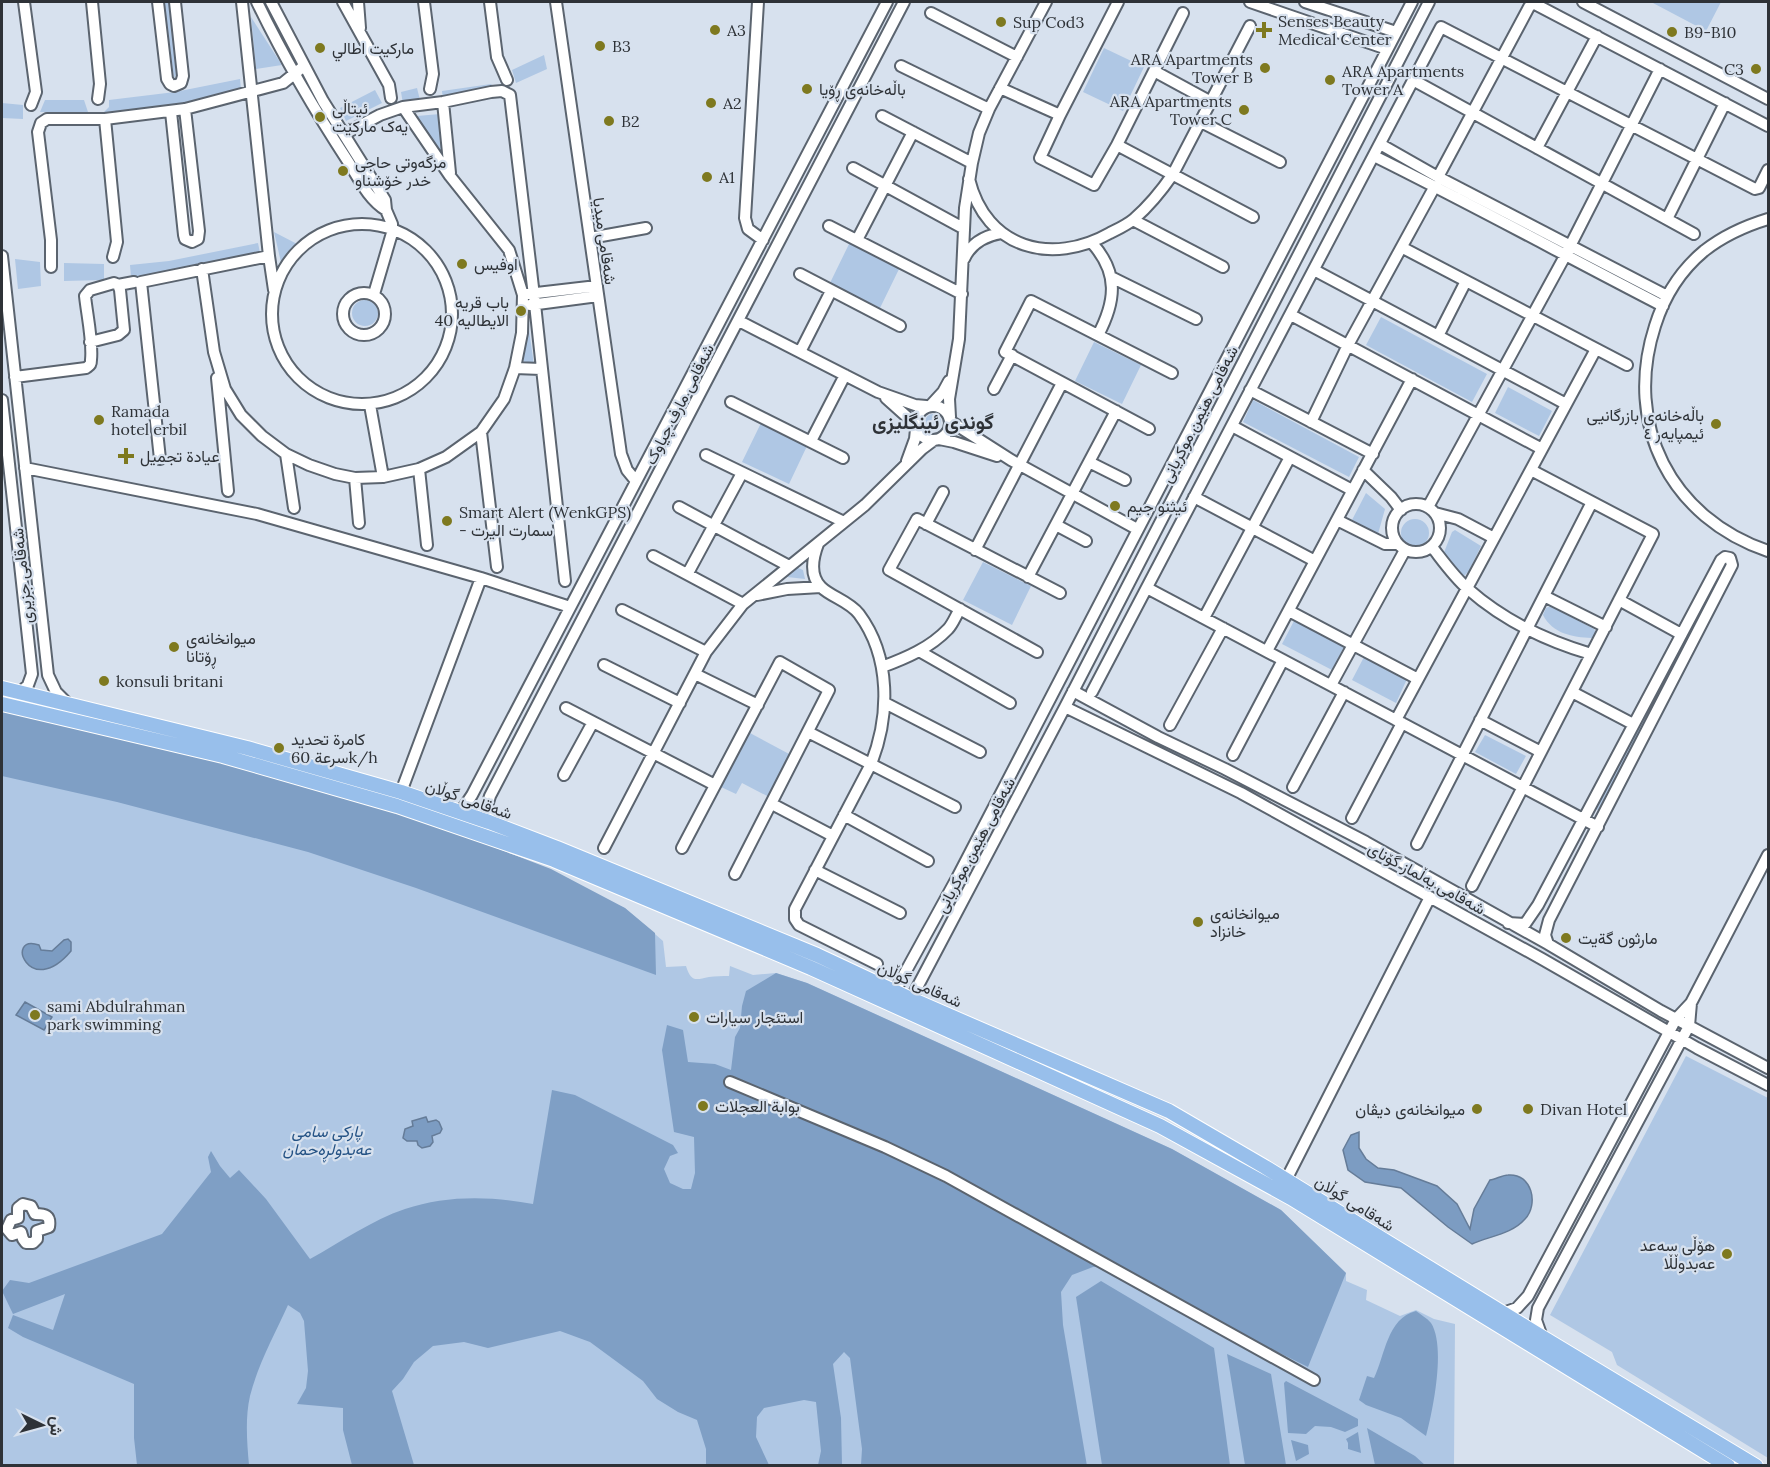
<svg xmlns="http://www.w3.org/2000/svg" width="1770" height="1467" font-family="Lora,Vazirmatn,serif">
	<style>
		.green { fill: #afc7e4 }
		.forest { fill: #7f9fc5 }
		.water { fill: #7c9cc2; stroke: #657c98; stroke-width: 1.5 }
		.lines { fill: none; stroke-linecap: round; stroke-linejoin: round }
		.minor-casing { stroke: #5b646f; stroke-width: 14 }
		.major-casing { stroke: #fff; stroke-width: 16 }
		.minor { stroke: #fff; stroke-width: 10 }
		.major { stroke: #98bfeb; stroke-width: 14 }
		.poi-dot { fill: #7e791f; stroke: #d7e1ee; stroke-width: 2 }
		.labels { text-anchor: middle; stroke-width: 4.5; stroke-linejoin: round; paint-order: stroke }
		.poi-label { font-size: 16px; fill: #2e3237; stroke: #d7e1ee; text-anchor: start }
		.street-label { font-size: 16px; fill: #2e3237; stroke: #d7e1ee }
		.park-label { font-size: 16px; font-style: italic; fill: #245284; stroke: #d7e1ee }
		.quarter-label { font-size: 20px; font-weight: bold; fill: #2e3237; stroke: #d7e1ee }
	</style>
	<rect width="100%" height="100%" fill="#d7e1ee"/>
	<path class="green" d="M164,2h5l7,73 -2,3z
		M1653,2h68l-15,29 -53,-28z
		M251,17l31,48 -26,4z
		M1104,48l40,19 -21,44 -40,-19z
		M544,55l3,14 -31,14 -4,-13z
		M240,79l1,11 -64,14 -74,9 6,-6v-7l66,-8z
		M491,84l5,6 -53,11 -1,-10z
		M417,88l3,12 -17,4 -2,-12z
		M375,90l7,13 -36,18 -6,-13z
		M45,100h39l4,12h-48z
		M2,103l21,2v14l-21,-1z
		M440,114l3,42 -26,-40z
		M274,232l27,14 -18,25z
		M850,242l50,25 -20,41 -50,-25z
		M258,243l2,10 -52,13 -77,11 -1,-12 39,-4z
		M15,259l25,3 1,24 -23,3z
		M64,263l40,1v16l-40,1z
		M352 313a13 13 0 1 1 26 0a13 13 0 1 1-26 0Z
		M1381,317l106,57 -15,28 -106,-57z
		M528,323l6,42 -11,-1z
		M1094,342l47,23 -19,39 -47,-23z
		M1508,387l44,24 -13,25 -44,-23z
		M1253,400l106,57 -10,20 -106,-55z
		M925 422a8 8 0 1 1 16 0a8 8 0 1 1-16 0Z
		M761,423l46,23 -18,38 -47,-22z
		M1366,493l19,16 -7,25 -26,-14z
		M1401 533a14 14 0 1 1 28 0a14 14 0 1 1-28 0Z
		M1455,530l26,16 -12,25 -5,5 -5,-3 -16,-18 9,-23z
		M1724,558l5,3 -60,112 -5,-2z
		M983,562l48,24 -19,39 -49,-25z
		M796,567l7,3 2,9 -18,-2 1,-3z
		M1551,606l43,23 2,4 -4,5c-20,-1 -39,-4 -49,-23l3,-7z
		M1295,619l50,26 -13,25 -50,-26z
		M1364,657l43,22 -11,24 -44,-23z
		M1655,691l4,2 -61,117 -4,-2z
		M2,717l488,133 135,58 38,33 3,26 20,-1c5,16 9,14 23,11 6,-1 14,-1 20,-1l1,-10 23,9 23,-2 31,10 365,166 109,61 65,63v8l21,9 -1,10 34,16 16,-6 18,9 21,5 -1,141h-1452z
		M750,733l41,22 -22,42 -27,-14 -6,11 -15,-7z
		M1485,735l41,21 -10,18 -41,-22z
		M1686,1056l82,42v360l-151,-93 -5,-13 -62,-37z"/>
	<path class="forest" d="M2,704l159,36 273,84 117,45 74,39 30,25 1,42 -240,-87 -108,-36 -191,-50 -115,-26z
		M776,973l31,10 365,166 109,61 65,63 -38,94 -65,-32 -67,-39 -59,-31 -24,2 -21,8 -11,17 2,33 24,141 -226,-1 1,-16 -12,-91 -6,-6 -11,12 8,54 1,47h-24l3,-14 -5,-49 -12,-2 -40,8 -7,9 -1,20 13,28h-63v-16l-9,-29 -19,-8 -21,-13 -14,-18 -53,-39 -30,-11 -72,17 -24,-6 -31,4 -19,16 -11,17 -11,12 22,74h-62l-9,-35v-22l-46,-4 9,-16 2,-17 -4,-50 -4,-8 -12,-8c-13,29 -30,59 -38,91 -5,22 -3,47 -1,69h-112l-3,-27v-54l-111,-47 -15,-9 5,-13 40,15 12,-36 -52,20 -11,-23 8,-11 19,3 133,-49 49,-62 -3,-15 3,-6 9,15 10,12 9,-8 27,29 44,60c31,-17 62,-39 95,-50 41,-14 86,-13 128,-5l19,-114 23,5 98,50 5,8 -8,3 -6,13 6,14 13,6h8l4,-16 -1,-36 -20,-5 -12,-82 5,-25 16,5 5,32 27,2 16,6 4,-33 5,-9 2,-22 4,-15z
		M1101,1281l113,67 16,117h-128l-26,-168z
		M1416,1311c5,4 11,7 15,12 15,23 2,87 -5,113l-25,-18 -35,-13 -7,-5 8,-24 7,2c11,-22 13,-60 42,-67z
		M1227,1354l44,20 15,91h-41z
		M1286,1381l72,38v7l-13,6 -14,-5 -16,-1 -9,8 -18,-1 -4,-50z
		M1367,1428l48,28 10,9h-50z
		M1358,1432l3,21 -13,-4v-6l-2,-4z
		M1291,1440l17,5 1,9 -13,7z"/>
	<path class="water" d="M68,939l3,3v9c-42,50 -67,-18 -32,-6l2,5 11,1 12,-11z
		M25,1002l27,15 -8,13 -28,-15z
		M426,1117l2,5 8,-2 3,2 3,7 -2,4 -8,3 1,6 -3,4 -8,2 -4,-3 -1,-4h-10l-4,-3 2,-9 8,-3 -1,-5z
		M1359,1132v16l7,11 12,9 16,2 43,16 20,18 13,25 4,-20 16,-29c6,-1 13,-5 18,-5 24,-2 31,29 17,44 -13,15 -35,17 -53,25l-24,-17 -47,-39 -36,-6 -17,-12 -5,-20 8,-15z"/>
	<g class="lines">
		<defs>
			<path id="minor" d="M24,2l12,90 -5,13
				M92,2l8,82 -2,15
				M158,2l9,77 3,5 4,2 7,-3 2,-7 -8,-74
				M242,2l27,254 5,34
				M257,2c27,56 58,109 92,161 10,16 20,37 37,47
				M271,2l52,99 62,99 1,10 6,14v9l-18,61
				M343,2l46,83 2,13
				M358,2l2,26
				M424,2l9,72 -3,15
				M490,2l7,55 10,23
				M556,2l65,452 6,16 9,11
				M758,2l-13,216 3,11 15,11
				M1118,2l-58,113 -20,43 54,27 23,-40 66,-132
				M1250,2l137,47
				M1305,2l91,30
				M1583,2l185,97
				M931,13l86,44
				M901,66l88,43
				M1154,71l57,31
				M1413,80l281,154
				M1000,88l60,27
				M443,102l7,71
				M171,112l13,123 1,4 7,3 6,-3 1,-8 -14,-122
				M882,116l90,47
				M105,119l12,123 -4,15
				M1201,122l79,40
				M344,134l36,-19 23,-8 40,-5 48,-10 11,-1 8,4 25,209 30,277
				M1380,144l58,33 229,119
				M1117,145l136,72
				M1537,148l60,-112
				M1374,156c97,48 192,100 289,150
				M853,168l110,60
				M1438,177l91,-170 4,-4 235,123
				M969,179c17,70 83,87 141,54 8,-4 17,-8 24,-14 15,-13 28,-29 39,-45l77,-148
				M1667,219l58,-116
				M1768,219c-23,7 -45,17 -64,32 -24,20 -40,46 -49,75 -32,99 16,192 113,225
				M1133,220l90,47
				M272 314a90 90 0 1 1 180 0a90 90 0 1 1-180 0Z
				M829,226l133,68
				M590,238l56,-10
				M857,240l56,-108
				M1092,243c27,30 24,58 6,92
				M1403,248l224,117
				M2,256l46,419 8,17 11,11
				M964,259c7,-16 20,-23 37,-26
				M51,267v-27l-13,-108 3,-9 6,-4h58l80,-10 98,-26 21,-17
				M202,269l12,83 11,37 16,26 21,21 24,18 23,11 26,9 20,4 28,-1 36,-8 27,-12 35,-25 23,-33 11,-31 7,-35 1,-38 -14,-45 -59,-74 -47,-69
				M1314,270l252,134
				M800,274l100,52
				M1113,278l83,41
				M118,285l16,-3
				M343 314a21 21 0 1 1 42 0a21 21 0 1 1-42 0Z
				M528,294l69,-8
				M530,305l68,-9
				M1291,315l251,134
				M739,321l139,71 37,13 11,1
				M1438,336l28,-55
				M800,352l31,-61
				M515,368l26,1
				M15,377l71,-9c4,-3 5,-3 5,-8 2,-19 -4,-45 -6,-64l5,-6 24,-7 4,2 2,5 4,40 -6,5 -28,7
				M217,378l11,113
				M994,389l18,-34
				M1250,390l123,64
				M886,398l29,26
				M2,400l30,274 -4,11 -8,8
				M731,402l112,56
				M370,405l13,72
				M931,405l12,-13 6,-11
				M916 423a17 17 0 1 1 34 0a17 17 0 1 1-34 0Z
				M950,417l-1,-18 10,-60 6,-131 7,-45 7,-30 10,-24 57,-107
				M950,421l61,39 126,69
				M1311,422l37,-77 87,-159
				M1232,426l120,64
				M1149,429l-144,-77 26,-51 141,72
				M481,432l16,135
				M939,439l15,3 43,14
				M811,441l34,-66
				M286,454l8,54
				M706,455l138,67
				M160,459l-19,-177 128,-26
				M907,461l8,-22 1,-10
				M1089,462l36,18
				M25,468l232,46 224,64 89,29
				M419,469l8,76
				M1363,470l28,27 10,13
				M355,478l4,45
				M1194,497l121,64
				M1392 528a24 24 0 1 1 48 0a24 24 0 1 1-48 0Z
				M679,507l110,59
				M1428,507l137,-251 95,-187
				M1435,513l23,6 36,19
				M1337,520l48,24h13
				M926,524l17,-32
				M1056,525l30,16
				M818,544c-5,13 -9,31 3,43 10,10 28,14 38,27 32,43 31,102 12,150l-76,145v10l4,6 78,39
				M1432,547c11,14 22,30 36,42 35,31 79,52 123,65
				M975,550l87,-167
				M653,556l90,48
				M688,573l54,-100
				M1028,577l88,-166
				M1147,588l451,239
				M757,595l30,-6 34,-2
				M1544,596l62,31
				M1619,600l62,34
				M622,610l84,42
				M1289,611l129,68
				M1204,618l86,-161
				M919,651l91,52
				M1267,651l145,-272
				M1037,652l-148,-82 28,-51 143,74
				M604,665l76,38
				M882,667c24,-9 48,-19 66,-38 5,-5 8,-14 12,-20
				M695,674l63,31
				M1331,685l74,-135
				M1073,691l85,46 67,32 141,73 182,102 113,67 107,57
				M1092,692l349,-665 314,162 4,-1 9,-18
				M1572,692l61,32
				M885,703l95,49
				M1065,707l176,86 301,166 155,89 71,37
				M566,708l149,77
				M1396,720l200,-371
				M1480,720l61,32
				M1170,725l53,-97
				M808,732l147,75
				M1233,755l50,-95
				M564,775l29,-53
				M1293,787l51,-95
				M401,792l80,-214
				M772,804l61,32
				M460,813l12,-18 415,-793
				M844,815l84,46
				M1352,818l50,-95
				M489,822l-2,-16 3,-10 414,-794
				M1417,844l175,-342
				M604,848l102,-196 37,-48 122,-99 57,-56 12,-9
				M682,848l98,-186 49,28 -94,184
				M815,870l85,43
				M1472,886l181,-352 -122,-64
				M1508,923l17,1 13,-19 183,-345 4,-3 5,1 2,7 -183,355 -4,15 3,9
				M895,991l62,-113 455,-876
				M911,999l154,-292 364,-705
				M730,1082l155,65 61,29 368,204
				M1286,1180l144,-283
				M23,1204l8,2 4,8c10,0 16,1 14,13l-12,4v8l-4,4h-7l-3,-4 -2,-7 -9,3 -5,-6 4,-9 7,-2v-10z
				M1503,1313l14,-5 11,-12 148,-277 15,-16 77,-148
				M1542,1337l-6,-17 2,-12 151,-282 2,-23"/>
			<path id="major" d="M2,688l245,60 154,44 88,30 68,26 260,107 94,44 258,112 96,56 277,170 214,129
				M2,704l221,52 174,50 157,54 257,108 349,158 131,72 437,268"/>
		</defs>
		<use href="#minor" class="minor-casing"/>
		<use href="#major" class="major-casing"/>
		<use href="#minor" class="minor"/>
		<use href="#major" class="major"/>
	</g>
	<g class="poi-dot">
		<circle cx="1001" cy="22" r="6"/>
		<circle cx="715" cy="30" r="6"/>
		<path d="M1261 21h6v6h6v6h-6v6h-6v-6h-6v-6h6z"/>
		<circle cx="1672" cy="32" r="6"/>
		<circle cx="600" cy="46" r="6"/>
		<circle cx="320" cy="48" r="6"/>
		<circle cx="1265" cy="68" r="6"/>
		<circle cx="1756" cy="69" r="6"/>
		<circle cx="1330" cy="80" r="6"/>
		<circle cx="807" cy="89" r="6"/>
		<circle cx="711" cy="103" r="6"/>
		<circle cx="1244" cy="110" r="6"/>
		<circle cx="320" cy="117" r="6"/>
		<circle cx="609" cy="121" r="6"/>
		<circle cx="343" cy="171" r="6"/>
		<circle cx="707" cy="177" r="6"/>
		<circle cx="462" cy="264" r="6"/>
		<circle cx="521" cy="311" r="6"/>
		<circle cx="99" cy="420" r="6"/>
		<circle cx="1716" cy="424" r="6"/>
		<path d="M123 447h6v6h6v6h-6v6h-6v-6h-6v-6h6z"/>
		<circle cx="1115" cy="506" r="6"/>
		<circle cx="447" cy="521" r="6"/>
		<circle cx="174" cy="647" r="6"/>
		<circle cx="104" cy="681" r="6"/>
		<circle cx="279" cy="748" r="6"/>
		<circle cx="1198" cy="922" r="6"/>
		<circle cx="1566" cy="938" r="6"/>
		<circle cx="35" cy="1015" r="6"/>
		<circle cx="694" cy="1017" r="6"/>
		<circle cx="703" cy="1106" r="6"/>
		<circle cx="1477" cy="1109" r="6"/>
		<circle cx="1528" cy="1109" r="6"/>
		<circle cx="1727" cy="1254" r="6"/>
	</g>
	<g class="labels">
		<g class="poi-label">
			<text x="1278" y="27">Senses Beauty<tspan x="1278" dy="18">Medical Center</tspan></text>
			<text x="1013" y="28">Sup Cod3</text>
			<text x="727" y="36">A3</text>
			<text x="1684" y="38">B9-B10</text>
			<text x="612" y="52">B3</text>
			<text x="332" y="54">ماركيت اطالي</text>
			<text x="1253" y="65" text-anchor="end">ARA Apartments<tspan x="1253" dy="18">Tower B</tspan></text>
			<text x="1744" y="75" text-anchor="end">C3</text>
			<text x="1342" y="77">ARA Apartments<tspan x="1342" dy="18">Tower A</tspan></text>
			<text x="819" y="95">باڵەخانەی ڕۆیا</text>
			<text x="1232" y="107" text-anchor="end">ARA Apartments<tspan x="1232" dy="18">Tower C</tspan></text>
			<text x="723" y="109">A2</text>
			<text x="332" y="114">ئیتاڵی<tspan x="332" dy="18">یەک مارکێت</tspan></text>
			<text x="621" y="127">B2</text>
			<text x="355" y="168">مزگه‌وتی حاجی<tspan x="355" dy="18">خدر خۆشناو</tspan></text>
			<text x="719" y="183">A1</text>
			<text x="474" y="270">اوفيس</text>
			<text x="509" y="308" text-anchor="end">باب قريه<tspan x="509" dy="18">الايطاليه 40</tspan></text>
			<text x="111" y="417">Ramada<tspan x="111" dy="18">hotel erbil</tspan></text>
			<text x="1704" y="421" text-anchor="end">باڵەخانەی بازرگانیی<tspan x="1704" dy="18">ئیمپایەر ٤</tspan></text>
			<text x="140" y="462">عيادة تجميل</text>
			<text x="1127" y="512">ئيثنو جيم</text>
			<text x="459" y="518">Smart Alert (WenkGPS)<tspan x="459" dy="18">- سمارت اليرت</tspan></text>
			<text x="186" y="644">میوانخانەی<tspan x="186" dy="18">ڕۆتانا</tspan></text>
			<text x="116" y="687">konsuli britani</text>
			<text x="291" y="745">كامرة تحديد<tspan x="291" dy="18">سرعة 60k/h</tspan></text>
			<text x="1210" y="919">میوانخانەی<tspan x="1210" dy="18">خانزاد</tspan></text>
			<text x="1578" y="944">مارثون گةيت</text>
			<text x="47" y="1012">sami Abdulrahman<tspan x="47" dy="18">park swimming</tspan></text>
			<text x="706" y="1023">استئجار سيارات</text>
			<text x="715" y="1112">بوابة العجلات</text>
			<text x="1465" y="1115" text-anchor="end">میوانخانەی دیڤان</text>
			<text x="1540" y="1115">Divan Hotel</text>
			<text x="1715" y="1251" text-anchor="end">ھۆڵی سەعد<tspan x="1715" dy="18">عەبدوڵڵا</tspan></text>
		</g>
		<g class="street-label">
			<text transform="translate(605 241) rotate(82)" y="6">شەقامی میدیا</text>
			<text transform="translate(679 404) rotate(-63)" y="6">شەقامی مارف چیاوک</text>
			<text transform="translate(1199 414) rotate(-63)" y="6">شەقامی هێمن موکریانی</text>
			<text transform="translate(22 576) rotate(-96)" y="6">شەقامی جزیری</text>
			<text transform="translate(469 799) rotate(19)" y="6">شەقامی گوڵان</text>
			<text transform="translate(975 845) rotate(-62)" y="6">شەقامی هێمن موکریانی</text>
			<text transform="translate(1427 878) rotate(29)" y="6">شەقامی یەڵماز گۆنای</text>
			<text transform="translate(920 984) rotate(24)" y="6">شەقامی گوڵان</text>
			<text transform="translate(1355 1203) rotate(32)" y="6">شەقامی گوڵان</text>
		</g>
		<g class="park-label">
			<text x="327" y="1137">پارکی سامی<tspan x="327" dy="18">عەبدولڕەحمان</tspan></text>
		</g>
		<g class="quarter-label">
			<text x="933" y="429">گوندی ئینگلیزی</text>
		</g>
	</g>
	<rect width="1770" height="1467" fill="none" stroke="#2e3237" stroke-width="6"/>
	<g transform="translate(42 1425) rotate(95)" stroke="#d7e1ee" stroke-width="4.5" paint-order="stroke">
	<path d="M0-4.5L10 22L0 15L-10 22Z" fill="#2e3237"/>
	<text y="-9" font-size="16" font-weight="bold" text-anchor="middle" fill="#2e3237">ش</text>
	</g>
</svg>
